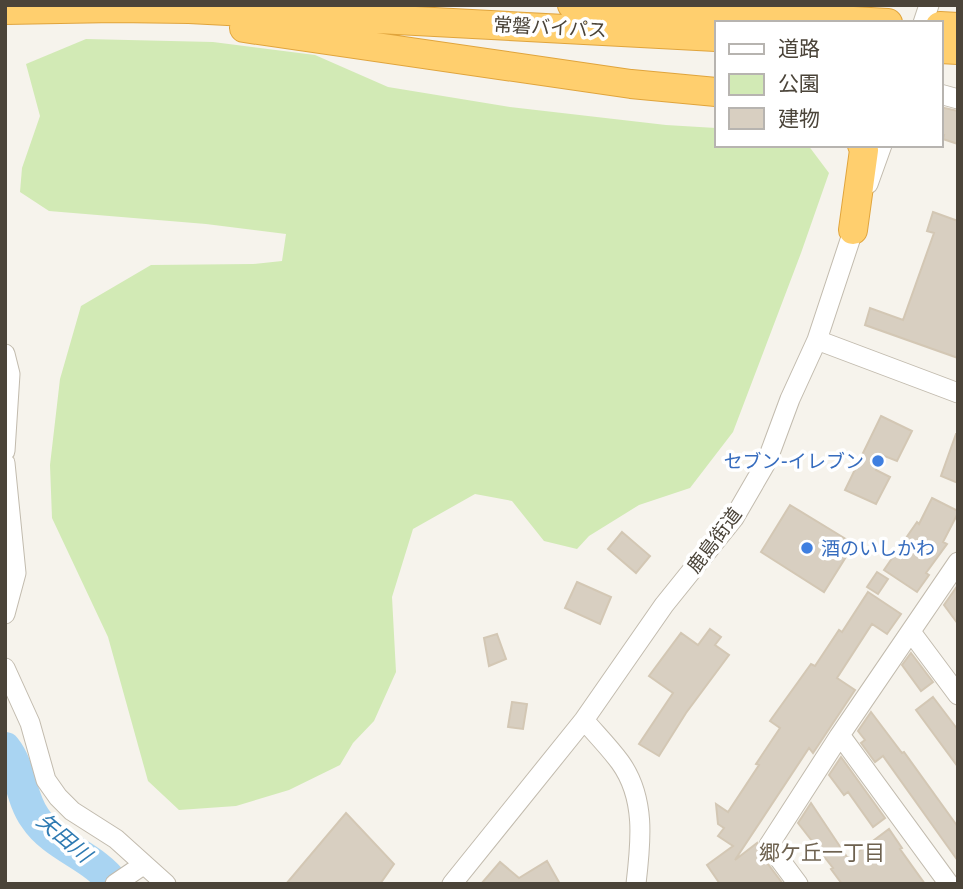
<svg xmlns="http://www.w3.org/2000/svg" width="963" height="889" font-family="'IBM Plex Sans','Noto Sans JP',sans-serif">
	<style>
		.green { fill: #d2eab5 }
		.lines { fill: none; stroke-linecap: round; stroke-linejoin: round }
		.river { stroke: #a9d4f2; stroke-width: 32 }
		.building { fill: #d8cfc1; stroke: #d3c7b4; stroke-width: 2 }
		.minor-casing { stroke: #c2bbae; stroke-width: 21 }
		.highway-casing { stroke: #e0a43c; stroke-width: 30 }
		.minor { stroke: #fff; stroke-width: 19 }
		.highway { stroke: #ffcf6e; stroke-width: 28 }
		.shop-dot { fill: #3f7fe0; stroke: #fff; stroke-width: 2.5 }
		.labels { text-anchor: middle; stroke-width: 7; stroke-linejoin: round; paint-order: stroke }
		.street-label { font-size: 19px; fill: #4b4439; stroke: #fff }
		.shop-label { font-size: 19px; fill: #366cbe; stroke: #fff; text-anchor: end }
		.water-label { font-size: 21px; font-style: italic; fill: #2e7ab2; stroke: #fff }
		.neighbourhood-label { font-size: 21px; fill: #6e6250; stroke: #fff }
	</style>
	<rect width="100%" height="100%" fill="#f6f3ec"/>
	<path class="green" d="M86,39l127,3 102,13 73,32 122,20 156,18 50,3v17h92l21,28 -28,80 -68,179 -43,56 -51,17 -50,31 -12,13 -33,-8 -32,-40 -37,-7 -62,35 -21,68 4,75 -22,49 -21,22 -13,22 -51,25 -53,16 -57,4 -31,-29 -40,-144 -56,-119 -2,-53 10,-86 21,-73 70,-41 102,-1 29,-3 4,-27 -80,-10 -157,-13 -29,-19 2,-24 18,-52 -14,-52z"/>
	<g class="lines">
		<path class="river" d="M5,748c16,20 15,49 30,70 19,29 59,38 79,66"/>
	</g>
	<path class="building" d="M940,107l18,4v33l-15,-5 1,-4 -4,-1z
		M933,212l25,9v137l-93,-33 5,-17 33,12 31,-87 -7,-2z
		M881,416l31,15 -15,30 -15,-6 -6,15 14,7 -14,27 -31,-14z
		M956,434h2v49l-17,-7z
		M932,498l26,13v2l-15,29 4,2 -21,29 3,2 -12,17 -33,-22 33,-48 2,2z
		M790,505l64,39 -30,48 -63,-40z
		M622,532l28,24 -14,17 -28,-24z
		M877,572l11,7 -10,15 -11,-7z
		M577,582l34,15 -11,27 -35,-16z
		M958,585v39l-14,-19z
		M868,592l33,22 -14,20 -15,-10 -35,54 18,12 -42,63 -4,-5 -74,112 22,-17 2,9 24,32h-63l-13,-19 26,-19 -15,-10 6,-8 -6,-4 -2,-20 12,8 31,-47 -3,-1 24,-36 -10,-7 41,-57 4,2 24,-36 3,2z
		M710,629l11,8 -6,8 14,10 -43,58 -27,43 -20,-12 34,-51 -24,-17 32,-43 17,12z
		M497,634l9,25 -17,7 -5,-28z
		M911,653l22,29 -12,9 -19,-26z
		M933,697l25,33v37l-42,-57z
		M512,702l15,2 -4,25 -15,-2z
		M871,712l31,41 2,-1 54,75v34l-75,-105 -8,6 -14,-19 4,-3 -7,-9z
		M841,757l44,61 -12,9 -25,-35 -4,3 -15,-20z
		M811,803l36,54 3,1 39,-29 13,19 -2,1 25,35h-83l-11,-15 2,-1 -35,-45z
		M346,813l48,51 -14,20h-94z
		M547,861l13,23h-79l19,-22 19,16z"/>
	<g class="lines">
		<defs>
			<path id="minor" d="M923,23l6,-18
				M940,94l18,5
				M868,184l14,-39
				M817,340l141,53
				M5,354l5,20 -5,77
				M5,463l11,110 -11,41
				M911,632l47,63
				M5,668l25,55 16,57 12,17 14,14 44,28 50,45
				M584,720c12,14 25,27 36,42 26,36 21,80 16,122
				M840,735l109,149
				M115,884l28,-19
				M452,884l132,-164 80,-115 70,-87 33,-57 23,-62 27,-59 40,-121
				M798,884l-29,-39 71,-110 118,-173"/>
			<path id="highway" d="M572,5l316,18
				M5,10l110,-2 74,1 527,28
				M940,26l18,1
				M244,28l387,56 85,8
				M940,49l18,1
				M853,230l11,-80 -2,-5"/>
		</defs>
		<use href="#minor" class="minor-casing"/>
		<use href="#highway" class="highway-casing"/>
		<use href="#minor" class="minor"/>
		<use href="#highway" class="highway"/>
	</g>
	<g class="shop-dot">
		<circle cx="878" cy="461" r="7"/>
		<circle cx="807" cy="548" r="7"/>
	</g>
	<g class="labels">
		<g class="street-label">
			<text transform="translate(550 27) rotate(3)" y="7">常磐バイパス</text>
			<text transform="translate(714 540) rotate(-53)" y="7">鹿島街道</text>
		</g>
		<g class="shop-label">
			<text x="864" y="468">セブン-イレブン</text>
			<text x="821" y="555" text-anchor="start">酒のいしかわ</text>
		</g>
		<g class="water-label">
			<text transform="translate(64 838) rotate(40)" y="7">矢田川</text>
		</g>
		<g class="neighbourhood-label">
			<text x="822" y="860">郷ケ丘一丁目</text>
		</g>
	</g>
	<rect width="963" height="889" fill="none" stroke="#4b4439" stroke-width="14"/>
	<rect x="715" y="21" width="228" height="126" fill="#ffffff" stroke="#b7b4b0" stroke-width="2"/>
	<rect x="729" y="44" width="35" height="10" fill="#ffffff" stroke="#b7b4b0" stroke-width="2"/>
	<text x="778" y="56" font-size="21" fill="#4b4439">道路</text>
	<rect x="729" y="74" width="35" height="21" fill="#d2eab5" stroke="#b7b4b0" stroke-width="2"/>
	<text x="778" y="91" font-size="21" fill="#4b4439">公園</text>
	<rect x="729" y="108" width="35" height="21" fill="#d8cfc1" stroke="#b7b4b0" stroke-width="2"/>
	<text x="778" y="126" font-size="21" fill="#4b4439">建物</text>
</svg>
